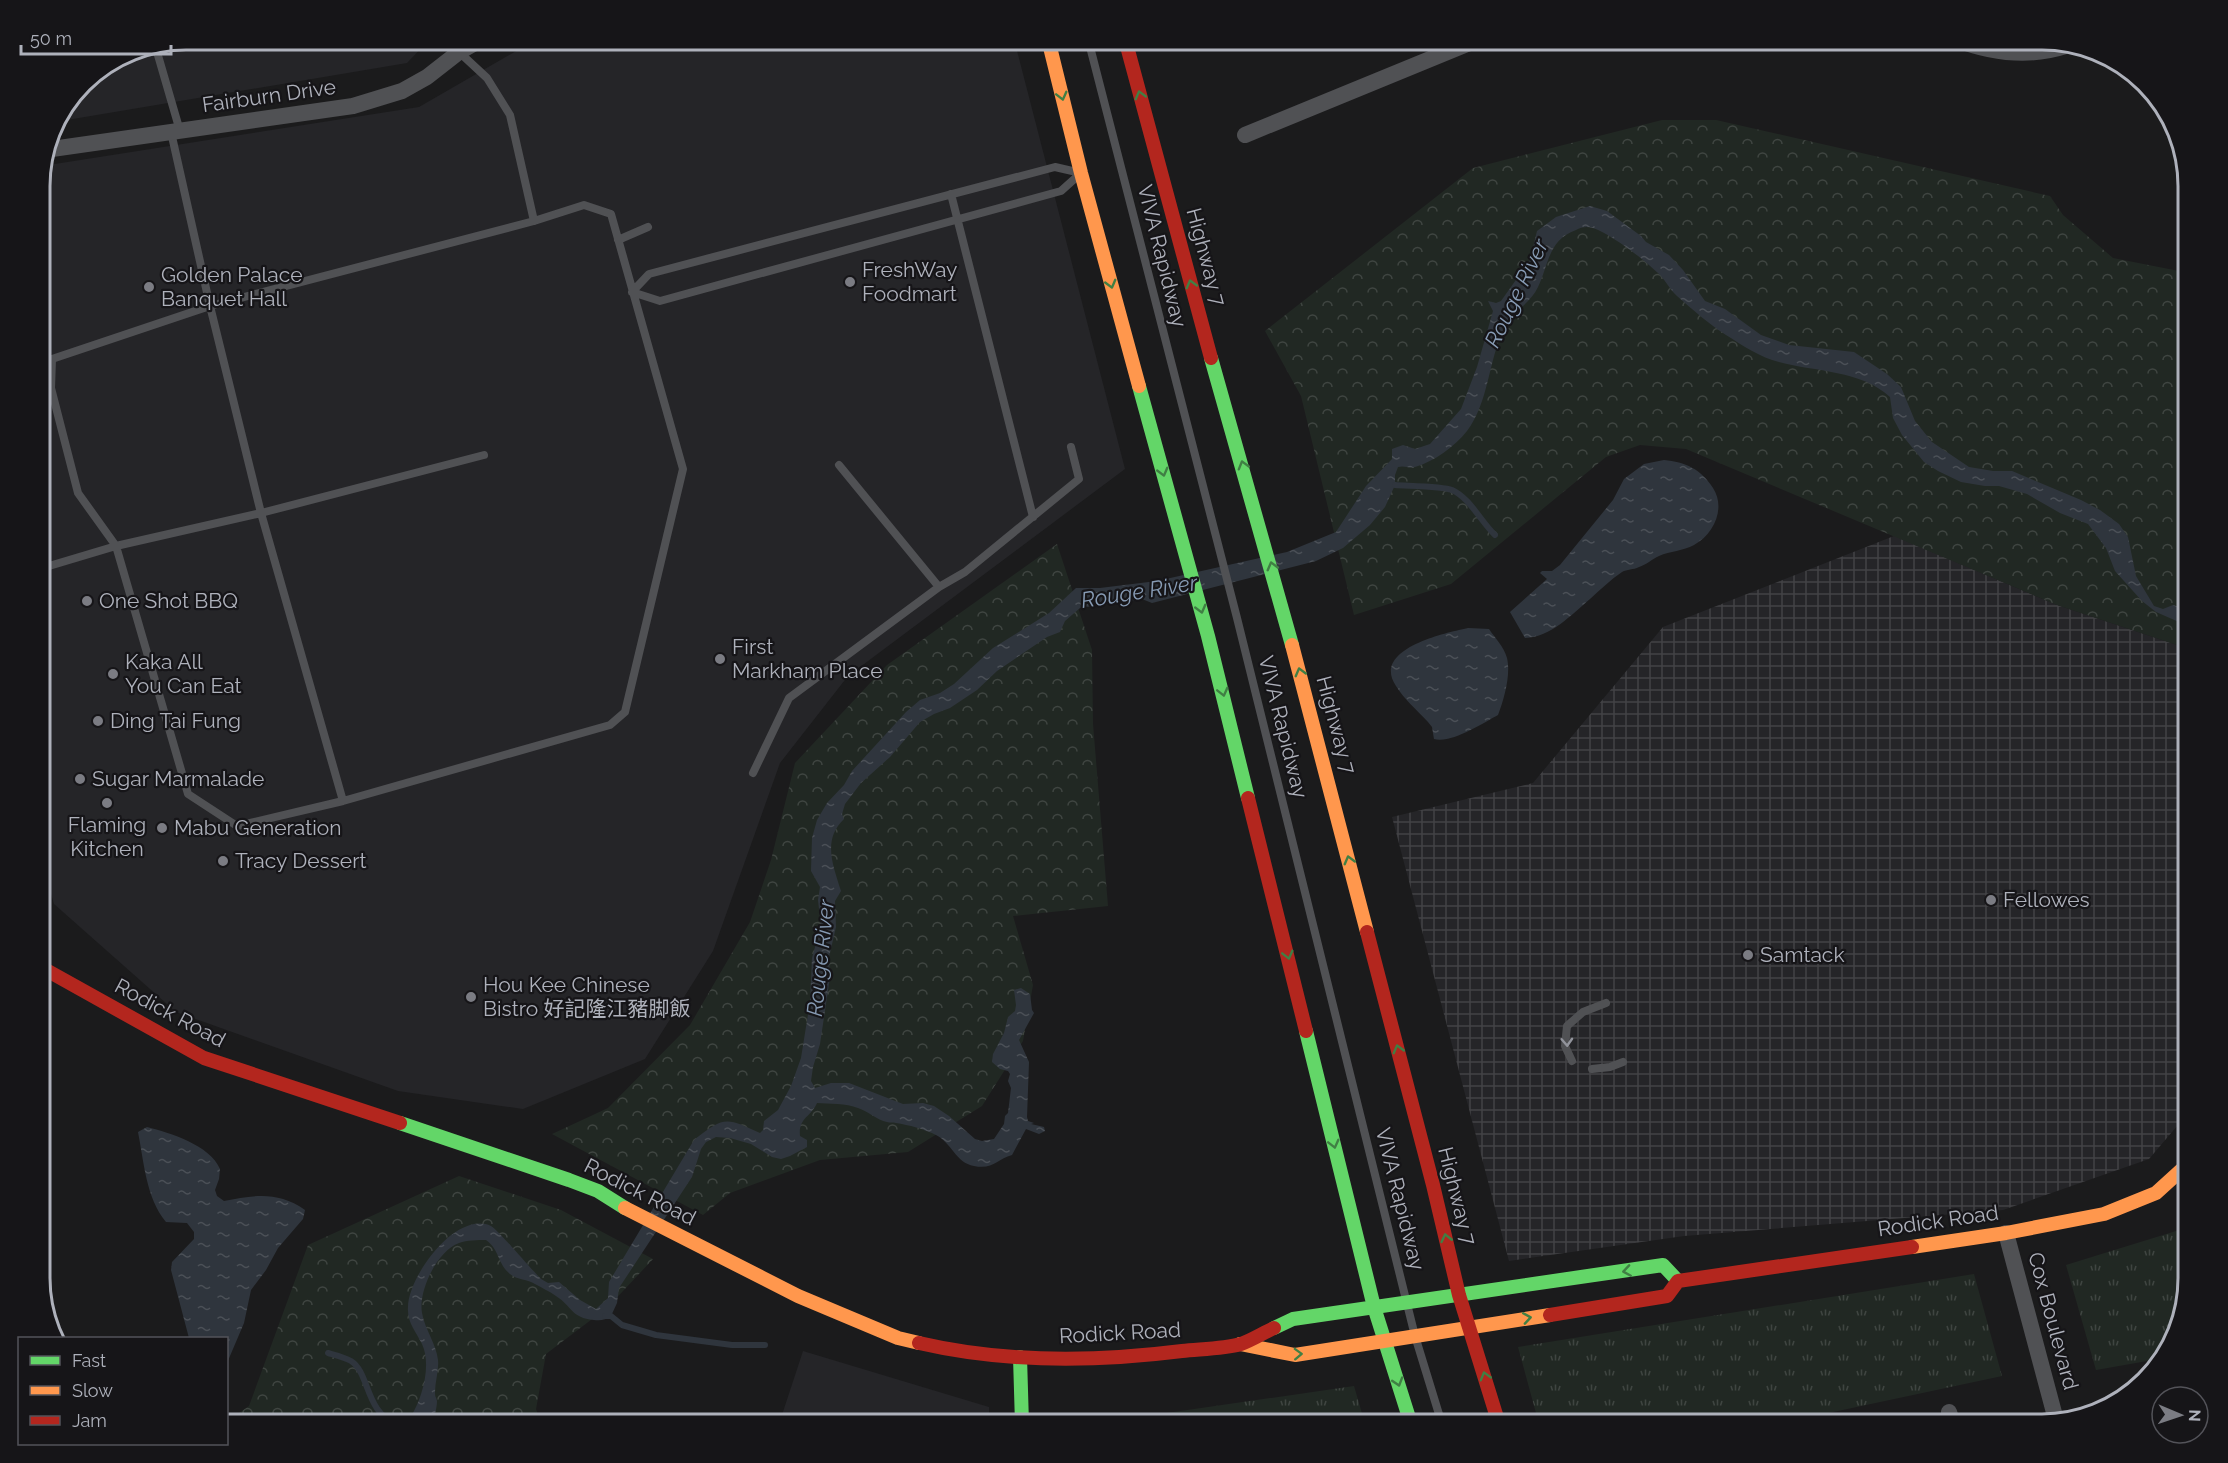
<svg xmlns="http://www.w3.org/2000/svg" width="2228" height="1463" font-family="Raleway,'Noto Sans SC',sans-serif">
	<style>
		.built { fill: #252528 }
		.industrial { fill: url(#industrial-grid) }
		.grass { fill: url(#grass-tufts) }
		.forest { fill: url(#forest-crowns) }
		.water { fill: url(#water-ripples) }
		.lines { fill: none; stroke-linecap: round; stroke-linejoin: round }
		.stream { stroke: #2f353d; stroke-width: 6 }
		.lane { stroke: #505154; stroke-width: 8 }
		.street { stroke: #505154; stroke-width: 16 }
		.fast { stroke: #63d668; stroke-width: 14 }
		.slow { stroke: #ff974d; stroke-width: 14 }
		.jam { stroke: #b3261e; stroke-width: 14 }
		.oneway { stroke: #407f44 }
		.oneway2 { stroke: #92949c }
		.poi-dot { fill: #7b7c83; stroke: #161518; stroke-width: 2 }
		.labels { text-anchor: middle; stroke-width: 4.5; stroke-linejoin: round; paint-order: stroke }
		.street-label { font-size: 21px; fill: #aeb1bb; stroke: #161518 }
		.poi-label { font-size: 21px; fill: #aeb1bb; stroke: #161518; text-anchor: start }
		.water-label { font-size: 22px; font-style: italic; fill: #879bb4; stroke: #161518 }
		.rim { fill: none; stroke: #aeb1bb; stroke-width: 3 }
	</style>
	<defs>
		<pattern id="industrial-grid" width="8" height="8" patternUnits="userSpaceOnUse" patternTransform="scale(1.5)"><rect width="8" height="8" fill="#252528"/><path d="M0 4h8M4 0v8" fill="none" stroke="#424245"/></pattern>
		<pattern id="grass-tufts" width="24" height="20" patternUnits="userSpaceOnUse" patternTransform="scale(1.5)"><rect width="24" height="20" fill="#212823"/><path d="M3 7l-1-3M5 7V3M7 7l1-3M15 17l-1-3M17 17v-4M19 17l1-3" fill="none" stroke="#3f4541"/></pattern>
		<pattern id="forest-crowns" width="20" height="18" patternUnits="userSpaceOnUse" patternTransform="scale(1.5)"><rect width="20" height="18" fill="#212823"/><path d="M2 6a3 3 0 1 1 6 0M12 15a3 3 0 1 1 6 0" fill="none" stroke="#3f4541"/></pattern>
		<pattern id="water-ripples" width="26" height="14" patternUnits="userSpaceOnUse" patternTransform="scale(1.5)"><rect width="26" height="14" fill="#2f353d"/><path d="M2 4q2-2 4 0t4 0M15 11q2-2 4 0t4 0" fill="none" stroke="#4b5057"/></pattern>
	</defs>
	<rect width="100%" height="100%" fill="#1b1b1c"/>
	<path class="built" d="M186,39h244l-23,24 -352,59 27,-40 48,-32z
		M547,39h467l111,430 -277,207 -68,87 -67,188 -68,108 -122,50 -125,-18 -222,-79 -122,-108 -15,-51v-676l3,-11 377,-59 99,-57z
		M803,1351l186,56v17h-210z"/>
	<path class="industrial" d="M1894,536l163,69 132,44v463l-40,47 -146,51 -319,26 -175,25 -117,-444 141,-34 130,-156z"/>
	<path class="grass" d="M2189,1227v50l-25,81 -68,12 -30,-105z
		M1974,1274l28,102 -225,48h-238l-21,-77z
		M1354,1386l11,38h-274z"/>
	<path class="forest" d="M1662,120h54l334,76 13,19 50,43 76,15v376l-132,-44 -371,-156 -46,-4 -34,12 -155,127 -97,31 -53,-219 -36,-65 208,-163z
		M1057,544l35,106 1,74 15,182 -95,10 20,69 -10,56 -41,65 -74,46 -88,8 -90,33 -27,22 -151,-81 56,-26 82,-83 60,-103 21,-62 24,-97 92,-98z
		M459,1176l102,34 92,49 -45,48 -62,47 -10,55 5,15h-314l-1,-2 23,-16 59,-161z"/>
	<path class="water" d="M1590,206l17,5 34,25 5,6 23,13 14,15 22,31 20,8 36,26 28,10 65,7 33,22 14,13 14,34 17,21 37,25 24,4h19l69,29 19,10 19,14 9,13 8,39 18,30 9,3 10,-4 16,5v12h-10l-23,-10 -14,-11 -27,-30 -9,-23 -18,-24 -28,-11 -33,-19 -28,-8h-14l-24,-4 -23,-11 -14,-9 -22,-27 -9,-17 -3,-21c-29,-27 -74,-25 -111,-35 -18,-4 -37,-17 -53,-27 -17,-11 -33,-25 -49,-39 -7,-6 -11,-15 -17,-21 -14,-14 -49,-41 -67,-47 -6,-2 -12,-1 -17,2 -28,10 -27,34 -38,57 -8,17 -25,24 -34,42 -16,32 -15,73 -37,102 -13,16 -32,30 -52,36 -6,2 -10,-2 -17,0l-3,8v10l-10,22 -15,18 -27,23 -27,13 -164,42 -10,-4 -62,9 -15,13 -5,11 -13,5 -50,34 -20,19 -27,18 -16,6 -14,8 -30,35 -29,26 -16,21 -3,10 2,5c-22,21 -11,46 -3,72l-6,10 1,26 -7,30 1,20 -10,67 -7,23 -2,14 4,7 16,-5h18l54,21 20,-1 11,3 15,10 26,23 7,2 12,-2 10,-15 1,-8 3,-3 3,-25 -3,-7 2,-7 -2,-3 -8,-2 -8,-7 1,-8 11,-21 4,-16 7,-6 1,-6 -2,-15 7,-2 9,6 2,16 2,3 -15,27 10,22 -2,55 1,4 6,2 -3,1 13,3 1,4 -6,3 -13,-5 -14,26c-15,4 -19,15 -38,11 -18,-3 -23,-24 -38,-31 -12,-6 -27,-10 -40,-12 -3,-1 -6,0 -9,-1 -10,-2 -19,-11 -29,-14 -12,-5 -28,-4 -41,-5 -6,14 -19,15 -17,33l7,4v7l-17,9 -9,3 -9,-2 -21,-13 -21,-6 -14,-1 -10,5 -5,7 -9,28 -73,111 -2,15 -6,13c-5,4 -11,5 -17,4 -23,-2 -22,-14 -38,-24 -7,-5 -14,-8 -21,-12 -7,-5 -18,-4 -25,-10 -13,-11 -10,-24 -24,-34 -9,0 -19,0 -27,3 -22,8 -41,48 -37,70 3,17 14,30 16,47 1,11 -3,21 -3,32 0,6 1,4 2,9 0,7 -3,16 -4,23h-33v-4l10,-2c12,-18 22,-53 12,-74 -6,-13 -15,-21 -14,-37 0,-30 48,-97 83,-81 7,4 41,44 50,53l7,4 11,-1 21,18 16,9 12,-11 1,-16 85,-142c30,-24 32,-23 66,-7l3,-3 1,-9 14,-11 13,-24 10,-28 9,-56 2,-44 9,-32 -3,-26 2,-13 -9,-16 1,-33 5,-18 10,-17 17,-18 8,-14 54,-59 14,-12 20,-7 14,-9 39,-36 56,-35 27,-25h24l57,-7 130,-29 49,-20 30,-46 26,-27v-10l11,-4 12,4 15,-5 31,-35 16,-42 16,-56 -5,-10 8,2 5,-2 29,-41 7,-29 19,-14z
		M1664,460c21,2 37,9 49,28 13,20 1,46 -19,57 -11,6 -24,6 -35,11 -7,3 -13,9 -20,11 -6,3 -12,2 -17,5 -12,8 -22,18 -32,27 -19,16 -39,38 -65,39l-15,-26 37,-33 -7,-6 2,-2h10l8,-6 53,-65 11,-21 20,-15z
		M1468,628l21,1c6,9 15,18 18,29 4,17 -3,41 -9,57 -15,8 -47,29 -64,24l-2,-12 -4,-5c-11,-12 -24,-23 -32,-36 -25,-37 49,-53 72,-58z
		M147,1127c23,6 63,18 73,42l-1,10 -4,11 2,6 7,5c30,-6 54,-10 81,9l-2,9 -25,29 -12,22 -15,20 -7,33 -17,40 -1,-25h-37l-18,-68 1,-8 22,-23v-7l-7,-9 -21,-1c-20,-24 -22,-60 -28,-90z"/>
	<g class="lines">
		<path class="stream" d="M1395,485c13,1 47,1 57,5 18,8 29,32 43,45
			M605,1316h6l11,9 34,10 76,10h33
			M328,1353c7,2 16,4 23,8 19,12 14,52 46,63"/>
		<path class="lane" d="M449,39l10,13 28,26 23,37 24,106
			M1088,39l149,579 178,718 27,88
			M155,45l25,86
			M171,132l39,174 51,207 82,288
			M1055,167l26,6 -20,18 -401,110 -28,-9 17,-18z
			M951,194l82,323
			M584,205l27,9 72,255 -58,243 -15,13 -267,76 -106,25 -49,-32 -72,-248 -38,-53 -27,-105 1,-29 158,-53 324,-85z
			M618,240l30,-13
			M839,465l100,122 26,-15 114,-93 -8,-32
			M39,569l77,-23 145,-33 223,-58
			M753,773l36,-75 150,-111
			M1572,1061l-7,-15 2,-20 16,-14 23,-9
			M1592,1069l18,-2 13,-5"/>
		<path class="street" d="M1955,39c36,14 74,19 111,7
			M1245,135l234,-96
			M45,150l308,-44 49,-15 25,-14 32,-25 23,-13
			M2006,1233l50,187
			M1949,1412l4,12"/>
		<path class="fast" d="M1211,358l81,287
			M1139,386l69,250 40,162
			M1306,1031l68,276 37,117
			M400,1123l169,57 29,11 27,17
			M1274,1328l19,-9 370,-54 15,16
			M1020,1357l2,67"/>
		<path class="slow" d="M1048,39l33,134 58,213
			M1292,645l75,287
			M625,1208l173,88 100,42 21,5
			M1912,1247l94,-14 98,-19 52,-21 33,-30
			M1240,1344l55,11 255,-40"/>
		<path class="jam" d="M1125,39l86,319
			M1248,798l58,233
			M1367,932l66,253 26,110 40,129
			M39,966l165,92 196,65
			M1550,1315l117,-19 11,-15 234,-34
			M919,1343c86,20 176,19 263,8 18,-2 41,-2 59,-7 11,-4 22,-11 33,-16"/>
	</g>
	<defs><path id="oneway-chevron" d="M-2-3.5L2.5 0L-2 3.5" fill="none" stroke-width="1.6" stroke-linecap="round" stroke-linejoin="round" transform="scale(1.5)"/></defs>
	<g class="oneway">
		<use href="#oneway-chevron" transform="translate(1140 95) rotate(-105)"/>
		<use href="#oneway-chevron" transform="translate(1062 96) rotate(76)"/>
		<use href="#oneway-chevron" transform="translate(1111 284) rotate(75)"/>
		<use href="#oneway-chevron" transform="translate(1191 284) rotate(-105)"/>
		<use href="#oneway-chevron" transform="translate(1243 465) rotate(-106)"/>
		<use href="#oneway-chevron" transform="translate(1163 472) rotate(75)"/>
		<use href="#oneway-chevron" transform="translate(1272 566) rotate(-105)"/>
		<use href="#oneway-chevron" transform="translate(1201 609) rotate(75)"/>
		<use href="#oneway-chevron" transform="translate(1300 672) rotate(-105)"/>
		<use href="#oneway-chevron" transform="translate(1223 692) rotate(76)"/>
		<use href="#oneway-chevron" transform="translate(1349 860) rotate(-105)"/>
		<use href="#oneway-chevron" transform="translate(1288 955) rotate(76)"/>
		<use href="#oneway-chevron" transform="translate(1398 1049) rotate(-105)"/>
		<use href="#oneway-chevron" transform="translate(1334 1144) rotate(76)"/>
		<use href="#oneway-chevron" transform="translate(1446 1238) rotate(-103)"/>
		<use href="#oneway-chevron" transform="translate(1627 1271) rotate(171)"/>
		<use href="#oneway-chevron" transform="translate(1527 1318) rotate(-9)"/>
		<use href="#oneway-chevron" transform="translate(1298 1354) rotate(-2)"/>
		<use href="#oneway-chevron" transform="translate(1485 1376) rotate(-106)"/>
		<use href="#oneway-chevron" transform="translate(1398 1382) rotate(73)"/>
	</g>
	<use class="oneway2" href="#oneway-chevron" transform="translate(1567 1042) rotate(87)"/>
	<g class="poi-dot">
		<circle cx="850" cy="282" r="6"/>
		<circle cx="149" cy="287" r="6"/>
		<circle cx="87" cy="601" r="6"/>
		<circle cx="720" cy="659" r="6"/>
		<circle cx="113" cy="674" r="6"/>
		<circle cx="98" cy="721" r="6"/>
		<circle cx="80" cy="779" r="6"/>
		<circle cx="107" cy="803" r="6"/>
		<circle cx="162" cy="828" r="6"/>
		<circle cx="223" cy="861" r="6"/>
		<circle cx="1991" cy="900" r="6"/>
		<circle cx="1748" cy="955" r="6"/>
		<circle cx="471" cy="997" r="6"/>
	</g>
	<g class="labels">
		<g class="street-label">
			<text transform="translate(269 96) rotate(-8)" y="7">Fairburn Drive</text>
			<text transform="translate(1162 256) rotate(76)" y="7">VIVA Rapidway</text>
			<text transform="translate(1206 257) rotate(75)" y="7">Highway 7</text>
			<text transform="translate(1336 725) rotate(75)" y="7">Highway 7</text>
			<text transform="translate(1283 727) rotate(76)" y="7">VIVA Rapidway</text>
			<text transform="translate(170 1013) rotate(28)" y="7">Rodick Road</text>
			<text transform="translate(640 1192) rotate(27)" y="7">Rodick Road</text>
			<text transform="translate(1457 1196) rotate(76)" y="7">Highway 7</text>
			<text transform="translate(1400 1199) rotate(76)" y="7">VIVA Rapidway</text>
			<text transform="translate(1938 1221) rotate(-8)" y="7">Rodick Road</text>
			<text transform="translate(2053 1321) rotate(75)" y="7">Cox Boulevard</text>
			<text transform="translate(1120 1333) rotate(-3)" y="7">Rodick Road</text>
		</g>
		<g class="poi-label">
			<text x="862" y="277">FreshWay<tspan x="862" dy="24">Foodmart</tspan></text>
			<text x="161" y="282">Golden Palace<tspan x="161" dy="24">Banquet Hall</tspan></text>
			<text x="99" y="608">One Shot BBQ</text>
			<text x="732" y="654">First<tspan x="732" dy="24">Markham Place</tspan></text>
			<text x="125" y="669">Kaka All<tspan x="125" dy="24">You Can Eat</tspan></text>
			<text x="110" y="728">Ding Tai Fung</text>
			<text x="92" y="786">Sugar Marmalade</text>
			<text x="107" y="832" text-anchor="middle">Flaming<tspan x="107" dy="24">Kitchen</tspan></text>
			<text x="174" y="835">Mabu Generation</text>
			<text x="235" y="868">Tracy Dessert</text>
			<text x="2003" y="907">Fellowes</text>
			<text x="1760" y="962">Samtack</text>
			<text x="483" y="992">Hou Kee Chinese<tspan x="483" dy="24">Bistro 好記隆江豬脚飯</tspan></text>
		</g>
		<g class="water-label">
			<text transform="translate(1516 293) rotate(-64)" y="8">Rouge River</text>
			<text transform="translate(1139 591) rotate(-9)" y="8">Rouge River</text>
			<text transform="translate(820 958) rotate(-84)" y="8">Rouge River</text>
		</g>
	</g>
	<path d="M0 0H2228V1463H0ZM186 50H2042A136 136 0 0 1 2178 186V1278A136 136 0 0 1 2042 1414H186A136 136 0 0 1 50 1278V186A136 136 0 0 1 186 50Z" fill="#161518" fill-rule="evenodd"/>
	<path class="rim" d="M186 50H2042A136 136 0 0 1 2178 186V1278A136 136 0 0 1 2042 1414H186A136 136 0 0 1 50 1278V186A136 136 0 0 1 186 50Z"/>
	<rect x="18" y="1337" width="210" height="108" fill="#161518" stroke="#535359" stroke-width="1.5"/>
	<rect x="30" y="1356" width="30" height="9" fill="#63d668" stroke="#535359" stroke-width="1.5"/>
	<text x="72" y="1367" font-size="18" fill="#aeb1bb">Fast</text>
	<rect x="30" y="1386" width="30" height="9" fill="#ff974d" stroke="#535359" stroke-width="1.5"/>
	<text x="72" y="1397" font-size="18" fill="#aeb1bb">Slow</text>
	<rect x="30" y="1416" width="30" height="9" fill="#b3261e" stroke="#535359" stroke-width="1.5"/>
	<text x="72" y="1427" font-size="18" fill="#aeb1bb">Jam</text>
	<g transform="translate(2180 1415) rotate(92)"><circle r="28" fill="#161518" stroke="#535359" stroke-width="1.5"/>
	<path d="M0-4.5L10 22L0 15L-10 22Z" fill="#7b7c83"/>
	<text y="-9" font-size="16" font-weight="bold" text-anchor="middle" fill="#aeb1bb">N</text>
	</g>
	<path d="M21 45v9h150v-9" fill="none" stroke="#aeb1bb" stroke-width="3"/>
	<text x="30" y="45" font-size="18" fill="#aeb1bb" stroke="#161518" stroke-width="4.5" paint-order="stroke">50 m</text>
</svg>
